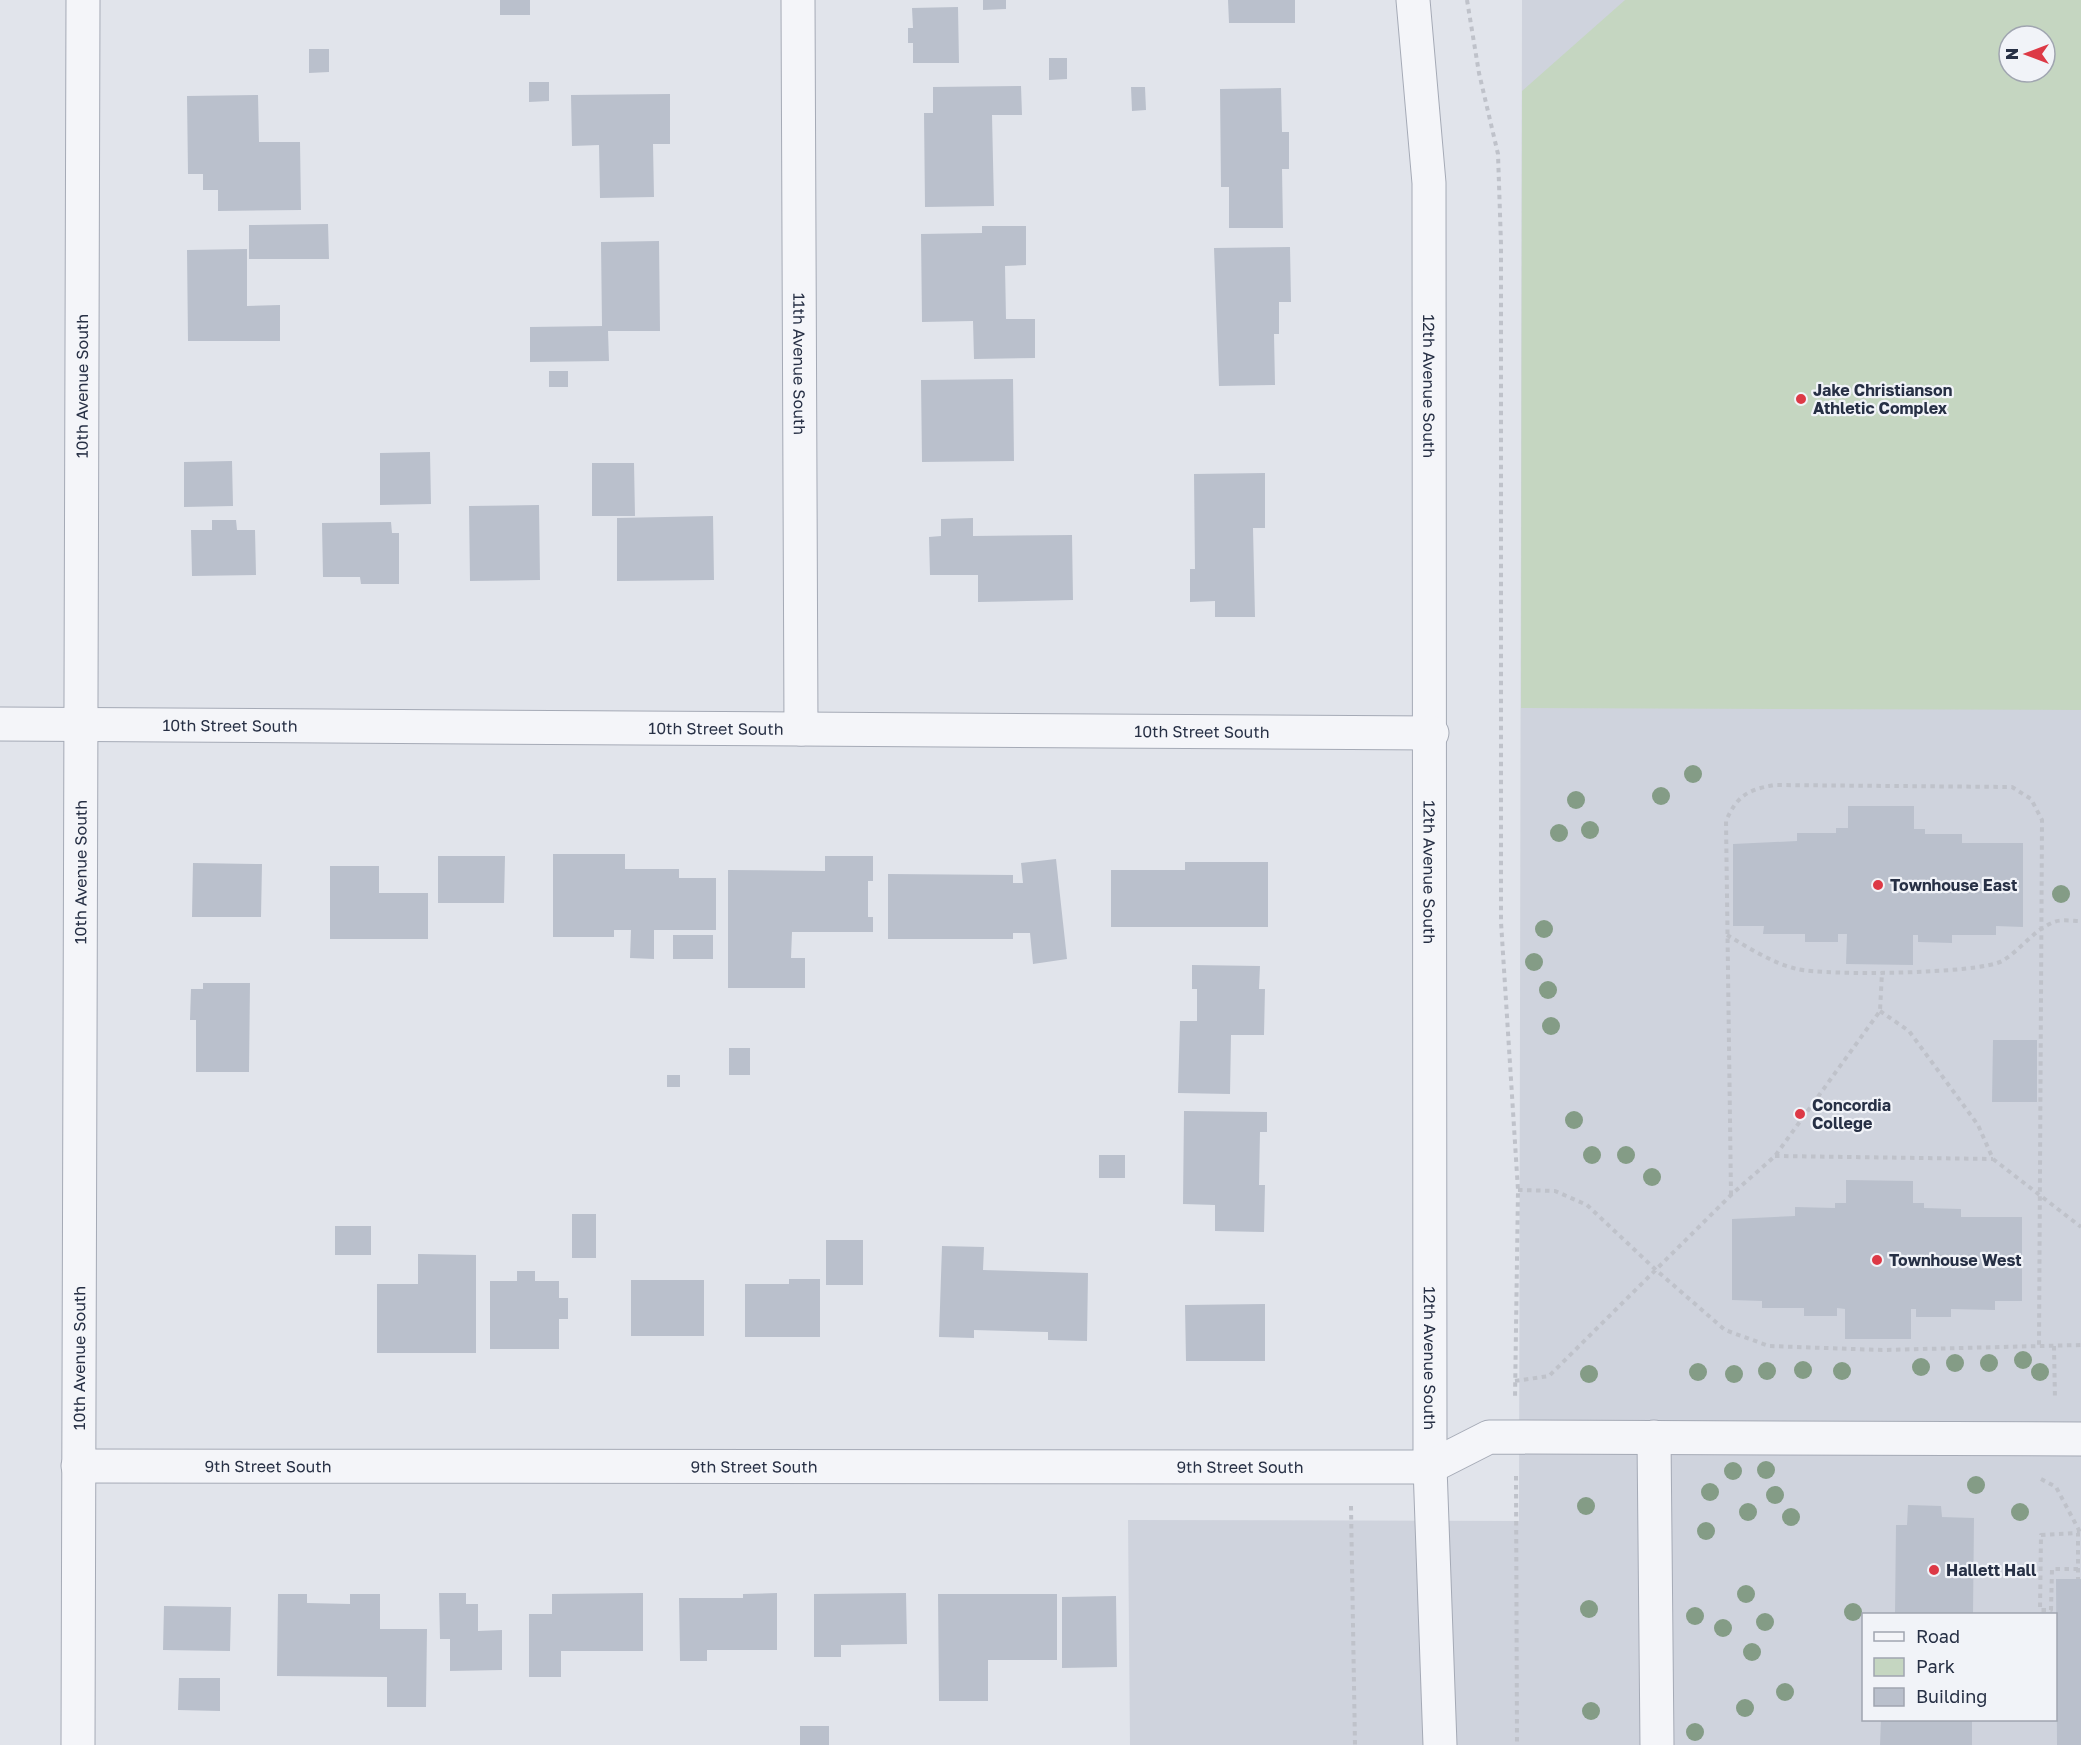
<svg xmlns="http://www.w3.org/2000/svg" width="2081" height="1745" font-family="'Golos Text',sans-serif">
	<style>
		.built { fill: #cfd3dd; fill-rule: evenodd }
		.green { fill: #c5d6c1; fill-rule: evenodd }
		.building { fill: #bac0cc }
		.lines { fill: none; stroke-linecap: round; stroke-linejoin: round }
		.minor-casing { stroke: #a5aab6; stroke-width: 35 }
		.path { stroke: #bfc2ca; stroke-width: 4; stroke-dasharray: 4.5 4.5; stroke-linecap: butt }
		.minor { stroke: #f4f5f9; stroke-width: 33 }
		.tree { fill: #849c86 }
		.poi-dot { fill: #dd3946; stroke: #f1f3f8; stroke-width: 2 }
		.labels { text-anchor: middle; stroke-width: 4.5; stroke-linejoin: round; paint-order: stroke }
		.street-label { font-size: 16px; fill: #273045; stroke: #f1f3f8 }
		.poi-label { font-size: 16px; font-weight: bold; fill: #273045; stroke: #f1f3f8; text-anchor: start }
	</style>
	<rect width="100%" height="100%" fill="#e1e4eb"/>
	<path class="built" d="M1522,0h559v1745h-951l-2,-225 391,1zM2009,36h36v36h-36zM1864,1614h192v106h-192z"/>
	<path class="green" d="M1625,0h456v710l-560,-2 1,-617zM2009,36h36v36h-36z"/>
	<path class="building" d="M500,0h30v15h-30z
		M983,0h23v9l-23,1z
		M1228,0h67v23h-66z
		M958,7l1,56h-46v-20h-5v-15h5l-1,-20z
		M309,49h20v23l-20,1z
		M1049,58h18v21l-18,1z
		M529,82h20v19l-20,1z
		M1021,86l1,29h-30l2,91 -69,1 -1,-94h9v-26z
		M1131,87h14l1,23 -14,1z
		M1281,88l1,44h7v37h-7l1,59h-54v-41h-8l-1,-98z
		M670,94v50h-17l1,53 -54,1 -1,-53 -27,1 -1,-51z
		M258,95l1,47h41l1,68 -83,1v-21h-15v-16h-15l-1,-78z
		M328,224l1,35h-80v-34z
		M982,226h44v39l-21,1 1,53h29v39l-61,1 -1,-38 -51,1 -1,-88 61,-1z
		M659,241l1,90h-52l1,30 -79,1v-35l72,-1 -1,-84z
		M1290,247l1,55h-12v32h-5l1,51 -56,1 -5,-138z
		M247,249v57l33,-1v36h-92l-1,-91z
		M549,371h19v16h-19z
		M1013,379l1,82 -92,1 -1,-82z
		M430,452l1,52 -51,1v-52z
		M232,461l1,45 -49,1v-45z
		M592,463h42l1,53h-43z
		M1265,473v55h-12l2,89h-40v-16l-25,1v-33h5l-1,-95z
		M539,505l1,75 -70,1 -1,-75z
		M713,516l1,64 -97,1v-63z
		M973,518v18l99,-1 1,65 -95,2v-27h-48l-1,-38 12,-1v-17z
		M212,520h24l1,10h18l1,45 -64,1 -1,-46h21z
		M391,522l1,11h7v51h-38l-1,-7h-37l-1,-54z
		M1848,806h66v23h11v5h37v9h61v84l-27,-1v9h-44v8l-34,-1v-7h-5v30l-67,-1 1,-30h-9v8h-33v-8h-42l1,-8h-31v-82l64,-3v-8h39v-5h12z
		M553,854h72v15h54v9h37v52h-62v29l-24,-1 1,-28h-17v7h-61z
		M438,856h67l-1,47h-66z
		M825,856h48v25h-5v36h5v15h-81l-1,26h14v30h-77v-118l97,1z
		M1056,859l11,100 -34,5 -3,-31h-17v6h-125v-65l125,1v8h10l-2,-20z
		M1185,862h83v65h-157v-57h74z
		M193,863l69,1 -1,53h-69z
		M330,866h49v27h49v46h-98z
		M673,935h40v24h-40z
		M1192,965l68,1 -1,23h6l-1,46h-33l-1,59 -52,-1 2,-72h17v-32h-5z
		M203,983h47l-1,89h-53v-52h-6l1,-31h12z
		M1993,1040h44v62h-45z
		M729,1048h21v27h-21z
		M667,1075h13v12h-13z
		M1184,1111l83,1v20h-7l-1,53h6l-1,47 -49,-1v-26l-32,-1z
		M1099,1155h26v23h-26z
		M1846,1180l67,1v22h11v5l37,1v8h61v84h-27v9l-44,-1v8h-35v-8h-5v30h-66v-30l-8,-1v8h-33v-8h-42v-7l-30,-1v-81l63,-3v-9l40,1v-5h11z
		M572,1214h24v44h-24z
		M335,1226h36v29h-36z
		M826,1240h37v45h-37z
		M942,1246l42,1 -1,23 105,3 -1,68 -39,-1v-8l-74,-2v8l-35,-1z
		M418,1254l58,1v98h-99v-69h41z
		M517,1271h18v10h24v17h9v21h-9v30h-69v-68h27z
		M789,1279h31v58h-75v-53h44z
		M631,1280h73v56h-73z
		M1265,1304v57h-79l-1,-56z
		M1908,1505l33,1 1,11 32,1 -1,96h-78l1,-89h11z
		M2056,1579h25v166h-24z
		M439,1593h27v11h12v27l24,-1v40l-52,1v-32h-10z
		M643,1593v58h-82v26h-32v-63h23v-20z
		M777,1593v57h-70v11h-27l-1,-63h64v-4z
		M906,1593l1,51 -66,1v12h-27v-63z
		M278,1594h29v9l43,1v-10h30v35h47l-1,78h-39v-30l-110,-1z
		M938,1594h119v66h-69v41h-49z
		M1116,1596l1,71 -55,1v-71z
		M164,1606l67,1 -1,44 -67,-1z
		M179,1678h41v33l-42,-1z
		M1881,1720h91v25h-92z
		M800,1726h29v19h-29z"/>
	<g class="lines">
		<defs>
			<g id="minor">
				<path id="s1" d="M798,0l3,729"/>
				<path id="s2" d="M1413,0l16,183 1,1284 10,278"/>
				<path id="s3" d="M0,724l1432,9"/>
				<path d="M1654,1437l3,308"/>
				<path id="s4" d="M78,1466l1352,1 59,-30 592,2"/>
				<path id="s5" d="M78,1745l5,-1745"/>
			</g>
		</defs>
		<use href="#minor" class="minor-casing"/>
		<path class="path" d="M1467,0l12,73 19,81 3,90v678l17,268 -3,209
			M1727,935c22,13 45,28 70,34 29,7 182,5 205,-8 19,-11 31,-31 52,-39 7,-3 19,-1 27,-1
			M1880,1011l29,20 69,94 15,34 88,68
			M1775,1156l218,3
			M1518,1190l37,1 32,14 69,65 69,60 44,16 113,4 199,-5
			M1731,1195l-5,-374c11,-25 21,-31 48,-36l238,2 19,12 11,21 -3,526
			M2054,1346l1,54
			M1515,1381l34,-5 182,-181 44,-39 105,-145 2,-39
			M1516,1476l1,269
			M2041,1479l15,8 25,47
			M1351,1506l4,239
			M2078,1569h-26l-1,41h-11l1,-75 37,-2v46"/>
		<use href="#minor" class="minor"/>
	</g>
	<g class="tree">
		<circle cx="1693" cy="774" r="9"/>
		<circle cx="1661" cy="796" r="9"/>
		<circle cx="1576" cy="800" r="9"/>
		<circle cx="1590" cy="830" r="9"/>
		<circle cx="1559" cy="833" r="9"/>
		<circle cx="2061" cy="894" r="9"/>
		<circle cx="1544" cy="929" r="9"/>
		<circle cx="1534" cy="962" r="9"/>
		<circle cx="1548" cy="990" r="9"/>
		<circle cx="1551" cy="1026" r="9"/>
		<circle cx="1574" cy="1120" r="9"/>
		<circle cx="1592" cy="1155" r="9"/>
		<circle cx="1626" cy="1155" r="9"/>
		<circle cx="1652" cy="1177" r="9"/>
		<circle cx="2023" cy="1360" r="9"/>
		<circle cx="1955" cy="1363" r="9"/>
		<circle cx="1989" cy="1363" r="9"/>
		<circle cx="1921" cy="1367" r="9"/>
		<circle cx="1803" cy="1370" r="9"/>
		<circle cx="1767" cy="1371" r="9"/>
		<circle cx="1842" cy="1371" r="9"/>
		<circle cx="1698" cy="1372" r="9"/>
		<circle cx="2040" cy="1372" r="9"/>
		<circle cx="1589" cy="1374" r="9"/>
		<circle cx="1734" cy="1374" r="9"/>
		<circle cx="1766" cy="1470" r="9"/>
		<circle cx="1733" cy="1471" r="9"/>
		<circle cx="1976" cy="1485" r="9"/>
		<circle cx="1710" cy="1492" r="9"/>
		<circle cx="1775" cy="1495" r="9"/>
		<circle cx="1586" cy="1506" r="9"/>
		<circle cx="1748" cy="1512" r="9"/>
		<circle cx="2020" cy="1512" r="9"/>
		<circle cx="1791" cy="1517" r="9"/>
		<circle cx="1706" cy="1531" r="9"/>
		<circle cx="1746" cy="1594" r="9"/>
		<circle cx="1589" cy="1609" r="9"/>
		<circle cx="1853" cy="1612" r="9"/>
		<circle cx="1695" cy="1616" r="9"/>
		<circle cx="1765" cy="1622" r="9"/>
		<circle cx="1723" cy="1628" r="9"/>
		<circle cx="1752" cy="1652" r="9"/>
		<circle cx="1785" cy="1692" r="9"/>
		<circle cx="1745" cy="1708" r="9"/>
		<circle cx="1591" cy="1711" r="9"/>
		<circle cx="1695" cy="1732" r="9"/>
	</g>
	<g class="poi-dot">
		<circle cx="1801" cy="399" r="6"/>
		<circle cx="1878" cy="885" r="6"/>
		<circle cx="1800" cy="1114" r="6"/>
		<circle cx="1877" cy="1260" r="6"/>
		<circle cx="1934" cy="1570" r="6"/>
	</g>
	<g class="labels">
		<g class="street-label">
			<text dy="6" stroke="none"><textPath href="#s1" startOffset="364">11th Avenue South</textPath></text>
			<text dy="6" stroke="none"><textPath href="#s2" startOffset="387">12th Avenue South</textPath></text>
			<text dy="6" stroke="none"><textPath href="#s5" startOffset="1359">10th Avenue South</textPath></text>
			<text dy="6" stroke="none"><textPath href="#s3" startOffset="230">10th Street South</textPath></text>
			<text dy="6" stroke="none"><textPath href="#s3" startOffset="716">10th Street South</textPath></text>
			<text dy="6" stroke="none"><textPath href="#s3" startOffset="1202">10th Street South</textPath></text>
			<text dy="6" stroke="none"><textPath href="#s5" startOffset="873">10th Avenue South</textPath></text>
			<text dy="6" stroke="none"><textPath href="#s2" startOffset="873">12th Avenue South</textPath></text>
			<text dy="6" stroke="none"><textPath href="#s5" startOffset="387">10th Avenue South</textPath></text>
			<text dy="6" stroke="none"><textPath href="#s2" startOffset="1359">12th Avenue South</textPath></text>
			<text dy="6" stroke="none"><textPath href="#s4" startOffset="190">9th Street South</textPath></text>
			<text dy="6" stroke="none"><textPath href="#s4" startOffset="676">9th Street South</textPath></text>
			<text dy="6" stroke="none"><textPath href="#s4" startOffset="1162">9th Street South</textPath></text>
		</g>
		<g class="poi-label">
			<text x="1813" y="396">Jake Christianson<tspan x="1813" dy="18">Athletic Complex</tspan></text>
			<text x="1890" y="891">Townhouse East</text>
			<text x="1812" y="1111">Concordia<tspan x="1812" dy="18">College</tspan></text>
			<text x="1889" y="1266">Townhouse West</text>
			<text x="1946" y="1576">Hallett Hall</text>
		</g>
	</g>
	<rect x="1862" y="1613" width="195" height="108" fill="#f1f3f8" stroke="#a0a5b0" stroke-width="1.5"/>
	<rect x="1874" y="1632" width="30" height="9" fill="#f4f5f9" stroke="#a0a5b0" stroke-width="1.5"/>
	<text x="1916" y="1643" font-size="18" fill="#273045">Road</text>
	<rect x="1874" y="1658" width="30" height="18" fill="#c5d6c1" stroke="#a0a5b0" stroke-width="1.5"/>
	<text x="1916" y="1673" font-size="18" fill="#273045">Park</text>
	<rect x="1874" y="1688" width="30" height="18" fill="#bac0cc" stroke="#a0a5b0" stroke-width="1.5"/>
	<text x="1916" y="1703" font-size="18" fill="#273045">Building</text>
	<g transform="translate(2027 54) rotate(270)"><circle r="28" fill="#f1f3f8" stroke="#a0a5b0" stroke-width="1.5"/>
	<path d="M0-4.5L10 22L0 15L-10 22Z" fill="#dd3946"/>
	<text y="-9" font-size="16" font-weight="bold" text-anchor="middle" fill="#273045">N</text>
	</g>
</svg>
